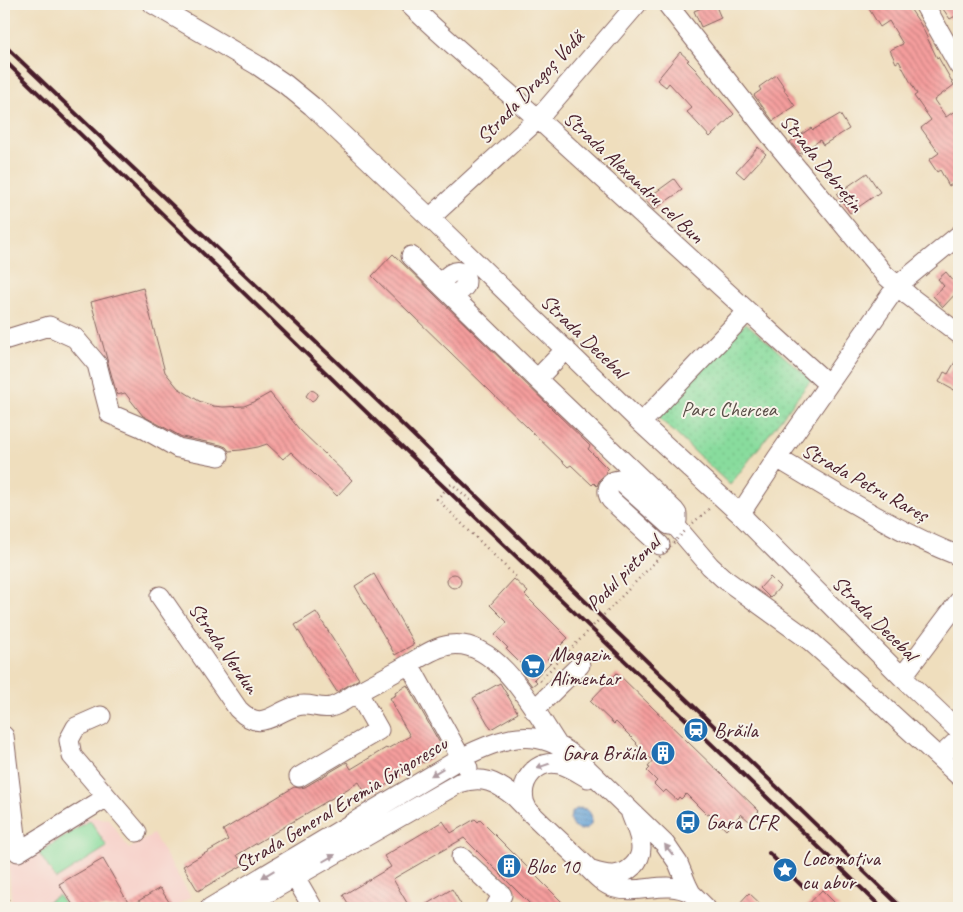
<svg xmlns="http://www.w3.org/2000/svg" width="963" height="912" font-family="Caveat,sans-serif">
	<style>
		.built { fill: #f7d0c9 }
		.grass { fill: url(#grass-dots); stroke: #697e64 }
		.pitch { fill: #88dc9d; stroke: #697e64 }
		.water { fill: url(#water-rules); stroke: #586080 }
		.building { fill: url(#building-back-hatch) }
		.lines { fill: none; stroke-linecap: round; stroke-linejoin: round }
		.minor-casing { stroke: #84625e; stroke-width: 21 }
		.path { stroke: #84625e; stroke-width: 2.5; stroke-dasharray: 1 4; stroke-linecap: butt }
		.minor { stroke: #fff; stroke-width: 19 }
		.rail { stroke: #4a1f2b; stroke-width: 4 }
		.path-bridge { stroke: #84625e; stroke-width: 2.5; stroke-dasharray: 1 4; stroke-linecap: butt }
		.oneway { fill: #ae9aa0 }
		.labels { text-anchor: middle; stroke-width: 4; stroke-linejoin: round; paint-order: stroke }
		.street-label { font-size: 21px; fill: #4a1f2b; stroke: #f7f3e8 }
		.park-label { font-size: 21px; fill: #5a4e48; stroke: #f7f3e8 }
		.poi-label { font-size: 21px; fill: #4a1f2b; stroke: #f7f3e8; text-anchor: start }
	</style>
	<defs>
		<pattern id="grass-dots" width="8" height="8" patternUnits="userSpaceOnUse" patternTransform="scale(1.25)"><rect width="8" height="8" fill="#88dc9d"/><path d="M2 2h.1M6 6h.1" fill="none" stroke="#77bc87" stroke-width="1.8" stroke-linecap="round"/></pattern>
		<pattern id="water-rules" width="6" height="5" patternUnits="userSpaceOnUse" patternTransform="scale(1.25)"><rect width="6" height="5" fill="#65a2d6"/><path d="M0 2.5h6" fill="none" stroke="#5583ae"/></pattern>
		<pattern id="building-back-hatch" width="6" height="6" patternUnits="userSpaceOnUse" patternTransform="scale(1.25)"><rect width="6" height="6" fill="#f59e9d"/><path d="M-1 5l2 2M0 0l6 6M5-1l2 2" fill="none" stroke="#c88080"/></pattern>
	</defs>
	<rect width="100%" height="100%" fill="#f7f3e8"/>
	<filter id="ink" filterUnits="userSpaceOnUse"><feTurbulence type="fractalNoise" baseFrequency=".02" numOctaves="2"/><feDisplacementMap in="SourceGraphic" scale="10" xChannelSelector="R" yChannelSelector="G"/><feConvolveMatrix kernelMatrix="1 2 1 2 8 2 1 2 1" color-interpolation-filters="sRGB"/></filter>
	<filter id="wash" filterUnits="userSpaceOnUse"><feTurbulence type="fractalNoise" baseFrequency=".0096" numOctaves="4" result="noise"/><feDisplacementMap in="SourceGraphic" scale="20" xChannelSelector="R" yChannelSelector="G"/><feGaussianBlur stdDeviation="1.12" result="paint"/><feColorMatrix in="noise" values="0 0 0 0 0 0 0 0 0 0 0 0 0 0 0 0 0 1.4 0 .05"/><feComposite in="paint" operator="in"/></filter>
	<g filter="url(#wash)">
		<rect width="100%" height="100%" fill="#efdebd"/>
		<path class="built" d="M82,816l27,3 20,30 24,-15 38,63 -19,11h-160l-3,-43z"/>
		<path class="grass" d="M746,323l65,57 -81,105 -73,-69z"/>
		<path class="pitch" d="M90,820l17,27 -51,32 -17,-26z
			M58,895l9,13h-29z"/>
		<path class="water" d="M570 819a11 11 0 1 1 22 0a11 11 0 1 1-22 0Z"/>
		<g id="blocks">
			<path class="building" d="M711,4h4l6,14 -20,9 -7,-16z
				M866,4h41l14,21 16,33 1,-1 16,28 -20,15 12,17 13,-9v72l-10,6 -9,-16 -3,2 -8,-12 10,-7 -18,-25 10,-8 -17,-24 3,-2 -18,-33 -3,2 -6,-13 13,-6 -14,-23 -9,6z
				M951,4h8v10l-9,5 -7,-10z
				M680,52l9,8 -2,1 10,10v1l37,42 -24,23 -23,-25 5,-4 -23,-25 -3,4 -9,-7z
				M776,75l9,13 -1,2 11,16 -22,15 -19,-26 7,-5 -2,-3z
				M840,114l9,15 -26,16 -3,-5 -20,14 -10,-12 21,-14 2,2z
				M758,147l8,7 -22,24 -8,-7z
				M867,173l13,19 -30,21 -13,-19z
				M674,179l8,11 -28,20 -9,-10z
				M393,254l197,192 -2,3 20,20 -2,2 1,2 -7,6 -3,7 -3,-3 -2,2 -21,-20 -3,2 -196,-191z
				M946,272l13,16v2l-16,17 -10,-11 11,-10 -6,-7z
				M143,288l22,84 13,16 21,13 14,5 10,1 21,-1 10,-4 16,-9 29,36 53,51 -15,16 -46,-44 -8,7 -16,-15 -9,3 -17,3 -12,1 -3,-4 -5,-2 -39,-8 -39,-21 -18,-23 -8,2 -26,-93z
				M959,355v38l-20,-11 5,-10 4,2z
				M310,390l4,1 4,3 -3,5 -3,2 -6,-5z
				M447 581a7 7 0 1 1 14 0a7 7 0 1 1-14 0Z
				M374,574l40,70 -19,11 -40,-69z
				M770,577l10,10 -10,11 -10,-10z
				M514,579l14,13 -3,3 43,43 -21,21 4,3 -17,17 3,3 -5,4 -10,-13 4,-4 -20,-20 2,-1 -13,-13 12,-13 -17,-17z
				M316,612l43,67 -22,13 -42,-67z
				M617,673l142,138 -10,10 -8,-7 -15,16 -17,-16 -2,1 -21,-21 -5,5 -2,-2 -2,3 -11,-10 -3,3 -9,-9 3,-3 -10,-10 3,-3 -2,-1 5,-6 -17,-17 1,-1 -21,-21 -2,2 -24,-23z
				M500,683l18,30 -27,16 -18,-31z
				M407,685l35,62 -6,3 1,2 -5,3 1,2 -10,6 -1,-2 -23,14 1,2 -33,19 -8,-14 -122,73 6,10 -45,26 -15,-25 45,-26 -5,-10 71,-43 6,1 5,-1 42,-25 4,7 35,-21 1,1 23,-13 -16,-28 1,-1 -5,-9 6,-3 -1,-2z
				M475,819l3,3 2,-2 88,88h-34l-70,-70 -71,41 17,29h-59l-8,-13 48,-28 -7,-11 59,-35 8,12z
				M103,859l27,47 30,-18 13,20h-98l-16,-24z
				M452,889l11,19h-43z
				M822,890l18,18h-35z
				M749,893l16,15h-30z"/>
		</g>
	</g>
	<g filter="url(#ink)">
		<use href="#blocks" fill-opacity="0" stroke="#84625e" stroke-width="1"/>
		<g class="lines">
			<defs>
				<path id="minor" d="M153,4l104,61 28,19 27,22 118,112 211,205 99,91 162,163 57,54
					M409,4c41,40 86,77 129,115 97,88 193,178 290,265
					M667,4l110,140 108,131 24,21 50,38
					M924,4l35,62
					M430,218l108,-99 99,-115
					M411,256l126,123 137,131 3,4v7l-3,3 -5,1 -50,-45c-11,1 -14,11 -8,20l49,45
					M440,284c3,-3 7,-9 12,-11 8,-5 17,4 13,13 -3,4 -8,8 -12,11
					M4,340l45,-14 26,12 22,26 13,50 31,13 37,21 41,8
					M537,379l29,-30
					M641,423l106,-111
					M777,458c59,35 118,73 182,98
					M740,514l37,-56 120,-172 62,-51
					M674,524l36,42 13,12 86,62 73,65 77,71
					M160,596l78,113c24,25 35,3 59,-3 12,-4 22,4 34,1 10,-3 18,-10 27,-15 17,-9 34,-18 51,-28l52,94 7,10
					M409,664c12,-7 26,-17 41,-19 47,-7 85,66 107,99
					M902,677l57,-76
					M534,710l46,-45
					M101,716l-25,11 -7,13 3,16 65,76
					M4,736l14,116 89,-55
					M940,757l19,-18
					M299,777l80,-47 -21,-37
					M528,811c-1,-4 -4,-8 -4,-11 -4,-21 14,-41 35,-36 10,2 20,9 29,14
					M461,857l41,38 -7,13
					M592,871c15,5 29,7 41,-5 5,-5 8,-11 8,-18 0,-11 -6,-23 -10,-34
					M295,877l18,31
					M210,908l251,-150c41,-20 74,-33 113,-2l91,88 13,19 9,22 4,8 15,15
					M241,908l218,-125c24,-8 37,-1 56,14 21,22 43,42 64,62 11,10 22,25 36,29 26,7 52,-9 76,5"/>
			</defs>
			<use href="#minor" class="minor-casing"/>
			<path class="path" d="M470,500l-18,-16 -2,1 -13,14 79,78
				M693,523l18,-16
				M541,681l-1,-1 22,-22
				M7,861l-3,2 5,45"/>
			<use href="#minor" class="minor"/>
			<path class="rail" d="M4,45l402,383 496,480
				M4,60l387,376 491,472
				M769,853l34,34"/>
			<path class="path-bridge" d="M562,658l125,-129"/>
		</g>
		<defs><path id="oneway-solid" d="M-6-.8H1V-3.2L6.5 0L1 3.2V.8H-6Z" transform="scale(1.25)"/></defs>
		<g class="oneway">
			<use href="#oneway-solid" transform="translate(543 766) rotate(161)"/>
			<use href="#oneway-solid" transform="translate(437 772) rotate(149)"/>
			<use href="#oneway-solid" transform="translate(669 850) rotate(-128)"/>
			<use href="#oneway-solid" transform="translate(329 858) rotate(-30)"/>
			<use href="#oneway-solid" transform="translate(268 874) rotate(149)"/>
		</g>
	</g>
	<defs>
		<symbol id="supermarket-disc" viewBox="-11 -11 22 22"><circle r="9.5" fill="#1f6fb2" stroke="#f7f3e8"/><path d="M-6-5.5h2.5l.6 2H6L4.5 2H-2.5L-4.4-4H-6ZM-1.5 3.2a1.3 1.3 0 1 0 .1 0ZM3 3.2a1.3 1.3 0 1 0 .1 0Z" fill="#fff"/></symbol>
		<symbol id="station-disc" viewBox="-11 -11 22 22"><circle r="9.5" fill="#1f6fb2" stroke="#f7f3e8"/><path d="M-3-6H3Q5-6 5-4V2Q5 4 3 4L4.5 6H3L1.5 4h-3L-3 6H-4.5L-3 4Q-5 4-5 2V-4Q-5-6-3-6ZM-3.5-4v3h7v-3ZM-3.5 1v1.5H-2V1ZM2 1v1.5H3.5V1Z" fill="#fff"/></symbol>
		<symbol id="building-disc" viewBox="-11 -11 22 22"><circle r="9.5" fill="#1f6fb2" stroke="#f7f3e8"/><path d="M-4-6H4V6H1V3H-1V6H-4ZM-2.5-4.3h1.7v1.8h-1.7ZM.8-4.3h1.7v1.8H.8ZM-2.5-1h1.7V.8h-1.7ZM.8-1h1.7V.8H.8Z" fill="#fff"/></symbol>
		<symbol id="bus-disc" viewBox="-11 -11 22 22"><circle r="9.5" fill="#1f6fb2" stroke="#f7f3e8"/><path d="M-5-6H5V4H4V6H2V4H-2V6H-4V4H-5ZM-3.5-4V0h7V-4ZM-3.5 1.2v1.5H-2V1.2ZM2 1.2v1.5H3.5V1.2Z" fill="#fff"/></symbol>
		<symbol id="sight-disc" viewBox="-11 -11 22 22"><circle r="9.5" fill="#1f6fb2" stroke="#f7f3e8"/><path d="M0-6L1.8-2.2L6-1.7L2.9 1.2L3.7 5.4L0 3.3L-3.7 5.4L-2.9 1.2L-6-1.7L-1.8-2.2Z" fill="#fff"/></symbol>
	</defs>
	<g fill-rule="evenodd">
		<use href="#supermarket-disc" x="519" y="652" width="28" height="28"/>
		<use href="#station-disc" x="682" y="716" width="28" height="28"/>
		<use href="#building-disc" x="649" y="739" width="28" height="28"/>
		<use href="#bus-disc" x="674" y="808" width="28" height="28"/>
		<use href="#building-disc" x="495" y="852" width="28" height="28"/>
		<use href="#sight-disc" x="771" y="856" width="28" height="28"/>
	</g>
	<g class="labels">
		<g class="street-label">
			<text transform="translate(530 87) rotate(-47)" y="7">Strada Dragoș Vodă</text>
			<text transform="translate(822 163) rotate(51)" y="7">Strada Debrețin</text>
			<text transform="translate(634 177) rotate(43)" y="7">Strada Alexandru cel Bun</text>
			<text transform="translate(584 336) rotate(44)" y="7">Strada Decebal</text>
			<text transform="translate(865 482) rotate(29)" y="7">Strada Petru Rareș</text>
			<text transform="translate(623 573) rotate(-46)" y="7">Podul pietonal</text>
			<text transform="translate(875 618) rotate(45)" y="7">Strada Decebal</text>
			<text transform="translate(224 648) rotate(55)" y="7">Strada Verdun</text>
			<text transform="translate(341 804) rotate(-31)" y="7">Strada General Eremia Grigorescu</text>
		</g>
		<g class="park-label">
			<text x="729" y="416">Parc Chercea</text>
		</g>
		<g class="poi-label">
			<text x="550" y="661">Magazin<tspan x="550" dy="24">Alimentar</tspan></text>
			<text x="714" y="737">Brăila</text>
			<text x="646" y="760" text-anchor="end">Gara Brăila</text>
			<text x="706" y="829">Gara CFR</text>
			<text x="802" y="865">Locomotiva<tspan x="802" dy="24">cu abur</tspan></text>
			<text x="526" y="873">Bloc 10</text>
		</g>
	</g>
	<rect width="963" height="912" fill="none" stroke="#f7f3e8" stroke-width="20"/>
</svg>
